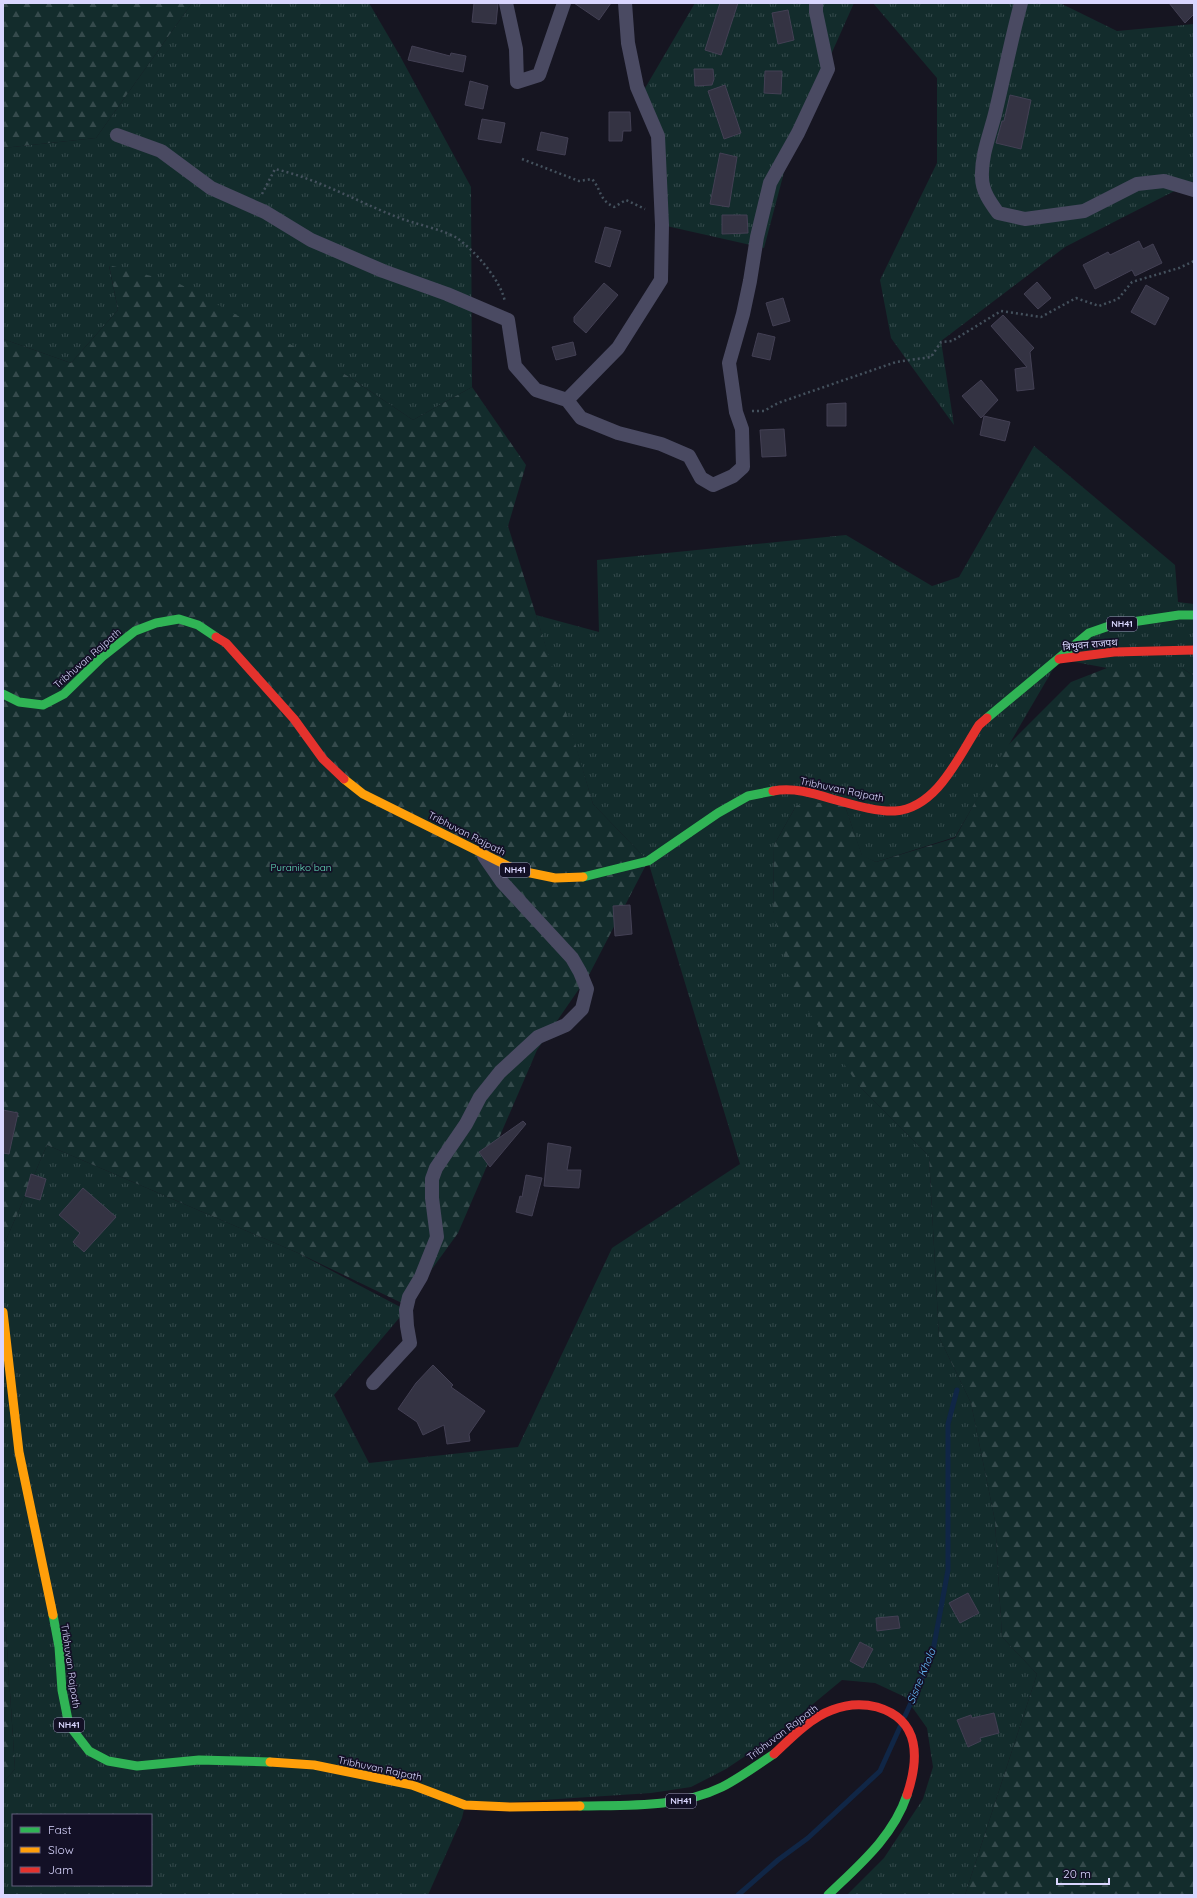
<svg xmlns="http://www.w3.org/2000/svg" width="1197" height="1898" font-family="Quicksand,'Noto Sans Devanagari',sans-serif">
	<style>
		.grass { fill: url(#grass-tufts); fill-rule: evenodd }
		.forest { fill: url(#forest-firs) }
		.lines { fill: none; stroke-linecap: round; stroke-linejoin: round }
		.stream { stroke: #102646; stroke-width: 5 }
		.building { fill: #343343; stroke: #434054 }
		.path { stroke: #44515d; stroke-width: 2.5; stroke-dasharray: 2 3; stroke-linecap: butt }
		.street { stroke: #4a4a62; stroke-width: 14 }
		.fast { stroke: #30b455; stroke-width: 9 }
		.slow { stroke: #ff9f0a; stroke-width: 9 }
		.jam { stroke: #e5322d; stroke-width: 9 }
		.labels { text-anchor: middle; stroke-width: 3.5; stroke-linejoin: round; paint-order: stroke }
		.shield { fill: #131026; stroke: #9e9bbd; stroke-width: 1 }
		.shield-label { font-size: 9px; font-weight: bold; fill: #d9d6fe }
		.street-label { font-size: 10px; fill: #d9d6fe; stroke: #131026 }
		.park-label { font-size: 10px; fill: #63ddba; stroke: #131026 }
		.water-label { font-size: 11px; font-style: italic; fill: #66bcfb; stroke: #131026 }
	</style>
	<defs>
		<pattern id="grass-tufts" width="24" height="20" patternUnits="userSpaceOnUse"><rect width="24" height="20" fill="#132c2c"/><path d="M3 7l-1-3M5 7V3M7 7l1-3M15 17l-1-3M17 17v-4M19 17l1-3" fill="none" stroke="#354a4c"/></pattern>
		<pattern id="forest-firs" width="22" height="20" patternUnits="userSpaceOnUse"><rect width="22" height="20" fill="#132c2c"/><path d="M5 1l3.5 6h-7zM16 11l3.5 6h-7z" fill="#354a4c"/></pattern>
	</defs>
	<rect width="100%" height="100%" fill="#161521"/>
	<path class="grass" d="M192,3h177l31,53 71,131 1,200 -59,33 -67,-45 -237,-109 9,44 -47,53 -68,-24v-191l93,-10z
		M695,3h159l-62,139 -28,106 -102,-23 -4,-89 -17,-41z
		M873,3h187l57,28 77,-7v157l-129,66 -124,94 13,84 -63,-87 -11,-58 57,-117v-85z
		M1034,446l141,119 3,37 16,2v72l-12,-8h-75l-48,-9 -104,178 -79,25 -14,-6 -17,-50h-49l-22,39 -1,66 86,175 70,70 10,181 32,66 24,118 7,116 35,37 -72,221h-118l37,-37 39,-59 10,-32 -6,-39 -22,-31 -30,-14 -33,-3 -70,58 -46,31 -35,18 -40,6 -186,12 -3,13 -34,77h-425v-112l12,-14 -12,-183v-339l44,-102 251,108 108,57 -72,85 35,68 149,-16 94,-199 128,-84 -92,-303 -55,-57 -57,-189 63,17 -2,-72 249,-25 86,51 27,-9zM13,1815h138v70h-138z"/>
	<path class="forest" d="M3,3h189l-96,135 -93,10z
		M109,265l69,18 168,92 67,45 59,-33 54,78 -18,61 50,159 35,119 55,57 -58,112 -53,77 -79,183 -52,72 -108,-52 -251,-108 -44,102v-908l68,24 47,-53z
		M1107,668h75l12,8v1219h-229l72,-221 -35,-37 -7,-116 -24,-118 -32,-66 -10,-181 -70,-70 -68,-100 -18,-75 1,-66 22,-39 13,-4 36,4 17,49 14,7 79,-24 51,-91 65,-65z
		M3,1586l12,183 -12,14z"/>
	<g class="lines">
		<path class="stream" d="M905,1716l27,-60 16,-86v-146l9,-34
			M738,1895l40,-35 30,-22 72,-67 20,-44"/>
	</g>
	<path class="building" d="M474,3h24l-2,21 -24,-2z
		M574,3h37l-12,17z
		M720,3h18l-17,52 -16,-5z
		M1169,3h25v11l-9,9z
		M788,10l6,30 -16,4 -6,-31z
		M412,46l38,10 1,-3 15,3 -3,16 -55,-12z
		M694,69h19l1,10 -2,6 -17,1z
		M765,71h17l-1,23 -17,-1z
		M470,81l18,5 -5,23 -18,-4z
		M725,85l16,48 -17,6 -16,-48z
		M1010,95l21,5 -10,49 -25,-6 6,-22h2z
		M609,112h21l1,19h-8l-1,10h-13z
		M482,119l23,4 -4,20 -23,-4z
		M541,132l27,6 -3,17 -28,-5z
		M720,153l17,4 -8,50 -19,-3z
		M722,215h25l1,18 -26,1z
		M605,227l16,4 -11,36 -15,-5z
		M1139,241l4,8 10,-5 9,19 -27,13 -3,-6 -37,19 -12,-24 25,-13 2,3z
		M1037,282l14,16 -13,11 -14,-15z
		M604,283l14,12 -32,38 -12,-11v-5z
		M1146,285l23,13 -14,27 -24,-13z
		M783,298l7,23 -17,5 -7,-23z
		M1003,315l31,33 -4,4 4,37 -17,2 -2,-22 12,-2 -36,-41z
		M758,333l17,4 -5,23 -18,-4z
		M573,342l3,13 -20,5 -4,-13z
		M981,380l17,20 -17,18 -19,-22z
		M846,403v23h-19v-22z
		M984,416l26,6 -5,19 -25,-6z
		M784,429l2,27 -24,1 -2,-27z
		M630,905l2,29 -17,2 -2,-30z
		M3,1110l15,3 -9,41 -6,-1z
		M523,1121l3,3 -36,43 -11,-15z
		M548,1143l23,4 -4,23h14l-2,18 -35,-2z
		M31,1174l15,5 -6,21 -15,-4z
		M526,1175l16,3 -10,38 -16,-4 4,-16 2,1z
		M83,1188l33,29 -32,35 -11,-10 7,-9 -21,-18z
		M433,1365l20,20 -2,2 34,24 -16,23 1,7 -23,3 -3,-19 -21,10 -6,-13 -19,-13 18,-26z
		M968,1593l11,20 -19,10 -11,-20z
		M898,1616l2,12 -23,3 -1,-13z
		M860,1642l13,7 -10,19 -13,-7z
		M994,1713l5,20 -19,5 1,3 -13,6 -11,-27 14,-5 1,3z"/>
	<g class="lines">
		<path class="path" d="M522,159l57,22 13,-2c10,11 6,20 22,28l12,-7 19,9
			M262,194l13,-25c43,10 81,32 122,48 14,6 48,13 60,21 18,13 44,42 48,64
			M752,411h12l14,-8 118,-41 35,-5 10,-15 11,-1 49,-30 40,6 35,-19 23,8 19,-7 14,-17 47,-14 15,-7"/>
		<path class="street" d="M506,3l10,46 1,33 22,-7 25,-72
			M625,3l3,40 9,44 21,49 4,89 -1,55 -43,68 -51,52 14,18 37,15 43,11 28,12 12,22 12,7 20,-9 10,-9 -1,-38 -6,-17 -7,-49 14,-49 7,-33 7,-44 13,-54 28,-50 30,-64 -12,-57v-9
			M1021,3c-10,37 -17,74 -26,111 -5,20 -14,42 -13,63 0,14 8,25 16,36l27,6 59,-8 53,-27 27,-3 30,9
			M117,135l44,16 50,37 54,24 46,28 72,31 64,23 61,26 7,46 21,24 31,10
			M373,1383l37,-40 -3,-17 -1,-16 3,-13 12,-20 16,-40 -5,-39v-19l4,-11 30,-44 14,-27 20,-25 38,-35 28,-12 16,-16 5,-20 -7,-17 -8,-14 -70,-76 -18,-26"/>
		<path class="fast" d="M3,694l16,8 24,3 21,-11 38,-37 33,-26 21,-8 23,-4 19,6 18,12
			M987,718l102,-85 23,-8 67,-10h15
			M583,877l65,-16 70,-48 30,-17 25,-5
			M53,1615l6,32 3,43 7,35 20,26 19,10 29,5 62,-6 71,2
			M580,1806c47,-1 99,2 142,-19 18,-9 35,-22 52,-33
			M828,1895c31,-30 65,-58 79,-100"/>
		<path class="slow" d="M344,779l19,15 153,76 39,8 28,-1
			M3,1312l16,140 34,163
			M270,1762l44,3 98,20 53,20 45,2 70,-1"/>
		<path class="jam" d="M216,637l10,6 68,76 29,40 21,20
			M1059,659l55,-7 80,-2
			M773,791c20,-4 40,2 59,8 19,5 44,13 63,12 42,-3 64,-55 84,-86l8,-7
			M774,1754c17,-16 36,-36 58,-44 15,-6 29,-7 45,-3 44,13 42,52 30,88"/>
	</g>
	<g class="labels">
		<g class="shield">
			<rect x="1107" y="617" width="30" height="14" rx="3"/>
			<rect x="500" y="863" width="30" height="14" rx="3"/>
			<rect x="54" y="1718" width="30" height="14" rx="3"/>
			<rect x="666" y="1794" width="30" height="14" rx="3"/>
		</g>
		<g class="shield-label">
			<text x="1122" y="627">NH41</text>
			<text x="515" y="873">NH41</text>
			<text x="69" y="1728">NH41</text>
			<text x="681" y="1804">NH41</text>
		</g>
		<g class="street-label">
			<text transform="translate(1090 644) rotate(-5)" y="4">त्रिभुवन राजपथ</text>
			<text transform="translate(87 658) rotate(-41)" y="4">Tribhuvan Rajpath</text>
			<text transform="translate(842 789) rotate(12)" y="4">Tribhuvan Rajpath</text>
			<text transform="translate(467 833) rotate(27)" y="4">Tribhuvan Rajpath</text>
			<text transform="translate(71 1666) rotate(82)" y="4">Tribhuvan Rajpath</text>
			<text transform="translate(782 1732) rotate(-37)" y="4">Tribhuvan Rajpath</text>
			<text transform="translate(380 1768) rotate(12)" y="4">Tribhuvan Rajpath</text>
		</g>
		<g class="park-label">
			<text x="301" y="871">Puraniko ban</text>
		</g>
		<g class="water-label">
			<text transform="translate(921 1676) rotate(-68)" y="4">Sisne Khola</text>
		</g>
	</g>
	<rect width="1197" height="1898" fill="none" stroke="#d9d6fe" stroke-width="8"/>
	<rect x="12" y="1814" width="140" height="72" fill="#131026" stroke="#625f7c"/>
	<rect x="20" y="1827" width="20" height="6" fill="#30b455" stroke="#625f7c"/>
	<text x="48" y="1834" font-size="12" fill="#d9d6fe">Fast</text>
	<rect x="20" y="1847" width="20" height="6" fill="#ff9f0a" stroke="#625f7c"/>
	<text x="48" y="1854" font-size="12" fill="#d9d6fe">Slow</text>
	<rect x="20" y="1867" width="20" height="6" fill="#e5322d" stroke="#625f7c"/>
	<text x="48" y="1874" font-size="12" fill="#d9d6fe">Jam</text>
	<path d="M1057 1878v6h52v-6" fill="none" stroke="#d9d6fe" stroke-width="2"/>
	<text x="1063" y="1878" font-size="12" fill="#d9d6fe" stroke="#131026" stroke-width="3" paint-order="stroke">20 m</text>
</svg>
